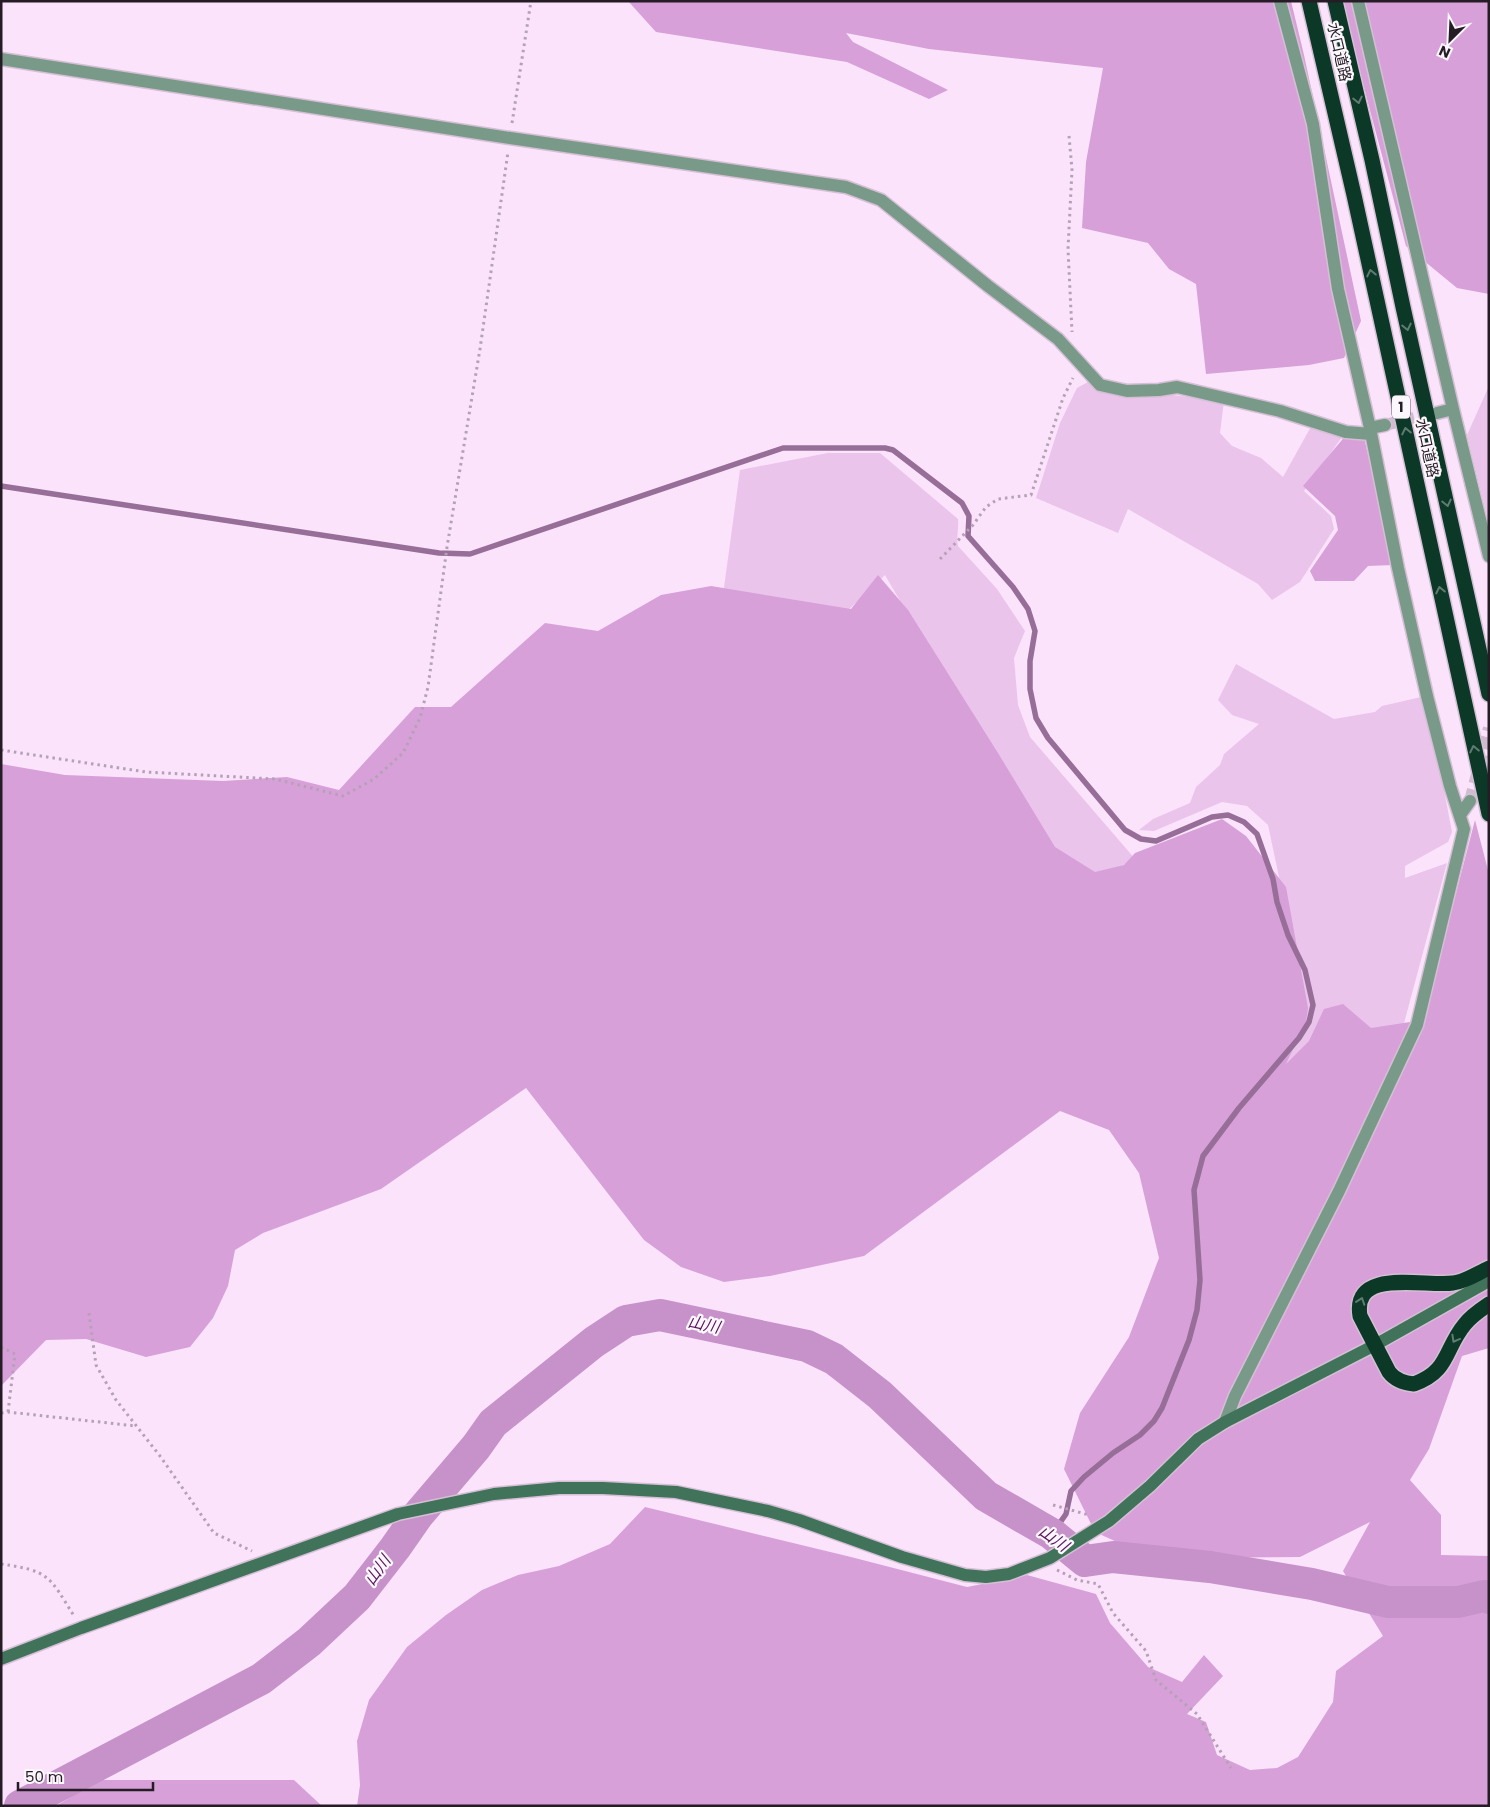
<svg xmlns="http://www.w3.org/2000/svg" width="1490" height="1807" font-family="Poppins,'Noto Sans JP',sans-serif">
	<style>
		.green { fill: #eac4eb }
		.forest { fill: #d7a0d9 }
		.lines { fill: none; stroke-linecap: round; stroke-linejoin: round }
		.stream { stroke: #966e98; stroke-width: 5.5 }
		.river { stroke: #c791c9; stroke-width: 32 }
		.street-tunnel { stroke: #d0bbd1; stroke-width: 12; stroke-dasharray: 12 6; stroke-linecap: butt }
		.street-casing { stroke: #d4bfd5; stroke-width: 15 }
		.secondary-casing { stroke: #d4bfd5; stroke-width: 15 }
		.highway-casing { stroke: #d4bfd5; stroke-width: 18 }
		.path { stroke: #b4a1b5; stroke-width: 3; stroke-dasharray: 2.5 4; stroke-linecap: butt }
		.street { stroke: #7a9a89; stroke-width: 12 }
		.secondary { stroke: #41735b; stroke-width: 12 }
		.highway { stroke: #0c3927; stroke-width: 15 }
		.oneway { stroke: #607c72 }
		.labels { text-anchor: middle; stroke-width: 4.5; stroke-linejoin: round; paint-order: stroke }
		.shield { fill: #fcf7fc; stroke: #665e66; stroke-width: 1 }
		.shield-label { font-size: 14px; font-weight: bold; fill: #251c25 }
		.street-label { font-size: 15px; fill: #251c25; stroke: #fcf7fc }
		.water-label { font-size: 16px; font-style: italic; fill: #58175c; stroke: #fcf7fc }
	</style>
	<rect width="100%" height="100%" fill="#fbe3fc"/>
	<path class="green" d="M1088,382l34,13h50l52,6 -4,32 12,13 29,12 22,19 30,-54 31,11 -40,57 27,25 3,13 -34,53 -28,18 -14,-16 -130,-75 -10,24 -82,-35 24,-75 17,-35z
		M1489,386v138l-22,-89z
		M828,453h52l78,66c1,9 -2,18 0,27l39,43 28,42 -11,27 4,47 12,32 106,123 -43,17 -41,-24 -59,-93 -108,-185 -42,40 -120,-20 17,-125z
		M1236,664l98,55 41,-7 7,-6 39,-9 8,14 23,121 -4,10 -43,24v12l42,-15 -44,164 -90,15 -30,27 6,-145 -21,-99 -21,-19 -25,-4 -68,29 -15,-1 14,-11 37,-16 6,-16 24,-22 4,-11 35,-30 -27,-9 -14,-15z"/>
	<path class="forest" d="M628,1h663l13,54 57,266 -17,37 -35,7 -103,9 -10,-90 -27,-15 -21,-26 -66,-15 4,-66 17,-94 -174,-19 -83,-16 7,9 95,48 -19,9 -82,-37 -191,-30z
		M1341,1h148v293l-32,-6 -51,-42z
		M1347,434l17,3 29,128 -25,1 -14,15h-39l-5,-10 28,-41 -3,-14 -32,-30z
		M878,575l30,35 90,143 57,94 40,25 29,-7 11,-12 87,-34 24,17 40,51 22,121 -2,14 -20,42 23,-23 15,-32 19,-5 28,24 52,-8 52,-200 14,54v474l-27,8 -33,93 -19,31 31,35v40l48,1v250h-1132l3,-21 -3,-44 12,-41 38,-53 39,-32 36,-25 36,-15 41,-9 51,-22 35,-37 206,50 116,30 60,-12 69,19 14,29 38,44 34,15 22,-27 19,21 -36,38 19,8 11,33 33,15 27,-2 21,-11 35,-55 3,-31 47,-35 -40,-65 27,-49 -70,35 -148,1 -57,-26 -31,-63 16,-56 49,-76 30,-79 -20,-85 -30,-43 -49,-19 -196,145 -94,20 -46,6 -43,-15 -37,-27 -118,-152 -145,101 -118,44 -28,17 -7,36 -15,32 -23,29 -44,10 -60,-18 -40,1 -45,46v-622l64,11 158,6 64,-4 52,13 76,-83h36l94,-84 53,8 63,-36 50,-9 140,23z
		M99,1780h195l28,26h-266z"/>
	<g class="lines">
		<path class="stream" d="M1,486l438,67 31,1 313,-106h102l8,2 69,53 7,13 -1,20 45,51 15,22 7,22 -5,30v28l6,29 12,20 77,92 16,9 15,2 56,-24 16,-2 16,7 13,12 16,45 4,23 11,33 17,35 8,35 -4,17 -10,16 -60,70 -36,48 -9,34 6,90 -3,30 -8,30 -27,68 -8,13 -14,14 -27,18 -29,24 -13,14 -5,23 -14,20"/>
		<path class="river" d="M20,1806l241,-127 48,-37 48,-45 38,-49 23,-33 58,-68 17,-24 101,-81 32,-21 34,-6 147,31 27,13 46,36 106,101 66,38 33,27 28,-4 97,10 102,17 76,18h70l26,-6 5,2"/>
		<path class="street-tunnel" d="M1385,425l50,-12
			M1470,801l19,-73"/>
		<defs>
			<path id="street" d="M1358,1l95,408 36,147
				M1,59l509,79 336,49 35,13 107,86 70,53 42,46 27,6 32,-1 18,-3 103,24 66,21 25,2
				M1437,413l16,-4
				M1370,428l15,-3
				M1460,815l10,-14
				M1225,1422l10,-26 104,-205 78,-166 47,-196 -14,-43 -23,-90 -29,-128 -28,-140 -32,-139 -25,-165 -33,-123"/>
			<path id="secondary" d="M1,1659l80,-31 317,-114 96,-20 65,-6h44l73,4 92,19 31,9 103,37 63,18 21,2 23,-3 41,-16 59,-37 41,-35 48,-47 27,-17 150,-77 114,-64"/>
			<path id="highway" d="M1309,1l45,194 135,619
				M1335,1l37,159 31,147 86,387
				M1489,1268c-11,5 -24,14 -36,15 -28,4 -101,-16 -93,33l29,56c6,8 15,11 25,12 36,-13 30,-35 51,-60 6,-8 15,-14 24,-20"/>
		</defs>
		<use href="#street" class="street-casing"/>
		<use href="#secondary" class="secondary-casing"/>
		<use href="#highway" class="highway-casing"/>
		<path class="path" d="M512,123l19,-122
			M1069,136l3,34 -4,79 4,83
			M940,559l33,-34 13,-18 12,-8 33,-4 32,-97 10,-20
			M1,750l145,22 129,7 68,17 31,-17 29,-26 17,-35 8,-31 19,-140 33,-198 28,-197
			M89,1313l7,52 20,35 44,56 54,77 38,18
			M1,1347l14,7 -7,58
			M1,1413l7,-1 128,14
			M1053,1505l36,10
			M1,1564c49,7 48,12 73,52
			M1057,1570l20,10 21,4 15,29 33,38 10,29 41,34 34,54"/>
		<use href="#street" class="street"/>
		<use href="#secondary" class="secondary"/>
		<use href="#highway" class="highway"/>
	</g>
	<defs><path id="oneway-chevron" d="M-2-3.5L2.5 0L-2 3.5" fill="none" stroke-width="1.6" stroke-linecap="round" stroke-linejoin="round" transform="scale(1.25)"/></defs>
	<g class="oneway">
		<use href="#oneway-chevron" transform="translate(1358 100) rotate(77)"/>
		<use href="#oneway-chevron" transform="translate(1371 273) rotate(-102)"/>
		<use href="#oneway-chevron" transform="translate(1407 327) rotate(77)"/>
		<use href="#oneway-chevron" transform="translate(1406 431) rotate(-102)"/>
		<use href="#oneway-chevron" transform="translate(1447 503) rotate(77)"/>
		<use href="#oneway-chevron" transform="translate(1440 590) rotate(-102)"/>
		<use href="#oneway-chevron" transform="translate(1474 749) rotate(-102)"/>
		<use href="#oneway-chevron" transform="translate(1361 1301) rotate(-71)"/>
		<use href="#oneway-chevron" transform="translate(1455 1339) rotate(119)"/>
	</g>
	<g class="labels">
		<rect class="shield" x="1392" y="395.5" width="18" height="23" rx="4"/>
		<g class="shield-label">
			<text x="1401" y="412">1</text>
		</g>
		<g class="street-label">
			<text transform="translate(1339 52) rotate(77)" y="5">水口道路</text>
			<text transform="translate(1427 448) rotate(78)" y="5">水口道路</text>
		</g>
		<g class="water-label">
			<text transform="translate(704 1324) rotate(12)" y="6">山川</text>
			<text transform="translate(1054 1538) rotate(35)" y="6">山川</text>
			<text transform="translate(377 1570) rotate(-54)" y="6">山川</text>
		</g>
	</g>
	<rect width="1490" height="1807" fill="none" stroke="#251c25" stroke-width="5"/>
	<g transform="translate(1450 40) rotate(204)" stroke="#fcf7fc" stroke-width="4" paint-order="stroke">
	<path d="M0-4L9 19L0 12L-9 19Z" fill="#251c25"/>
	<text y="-8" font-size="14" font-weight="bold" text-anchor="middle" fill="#251c25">N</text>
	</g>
	<path d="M18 1782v8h135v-8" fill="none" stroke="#251c25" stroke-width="2.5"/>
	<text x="25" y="1782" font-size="15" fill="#251c25" stroke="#fcf7fc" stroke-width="4" paint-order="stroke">50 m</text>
</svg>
